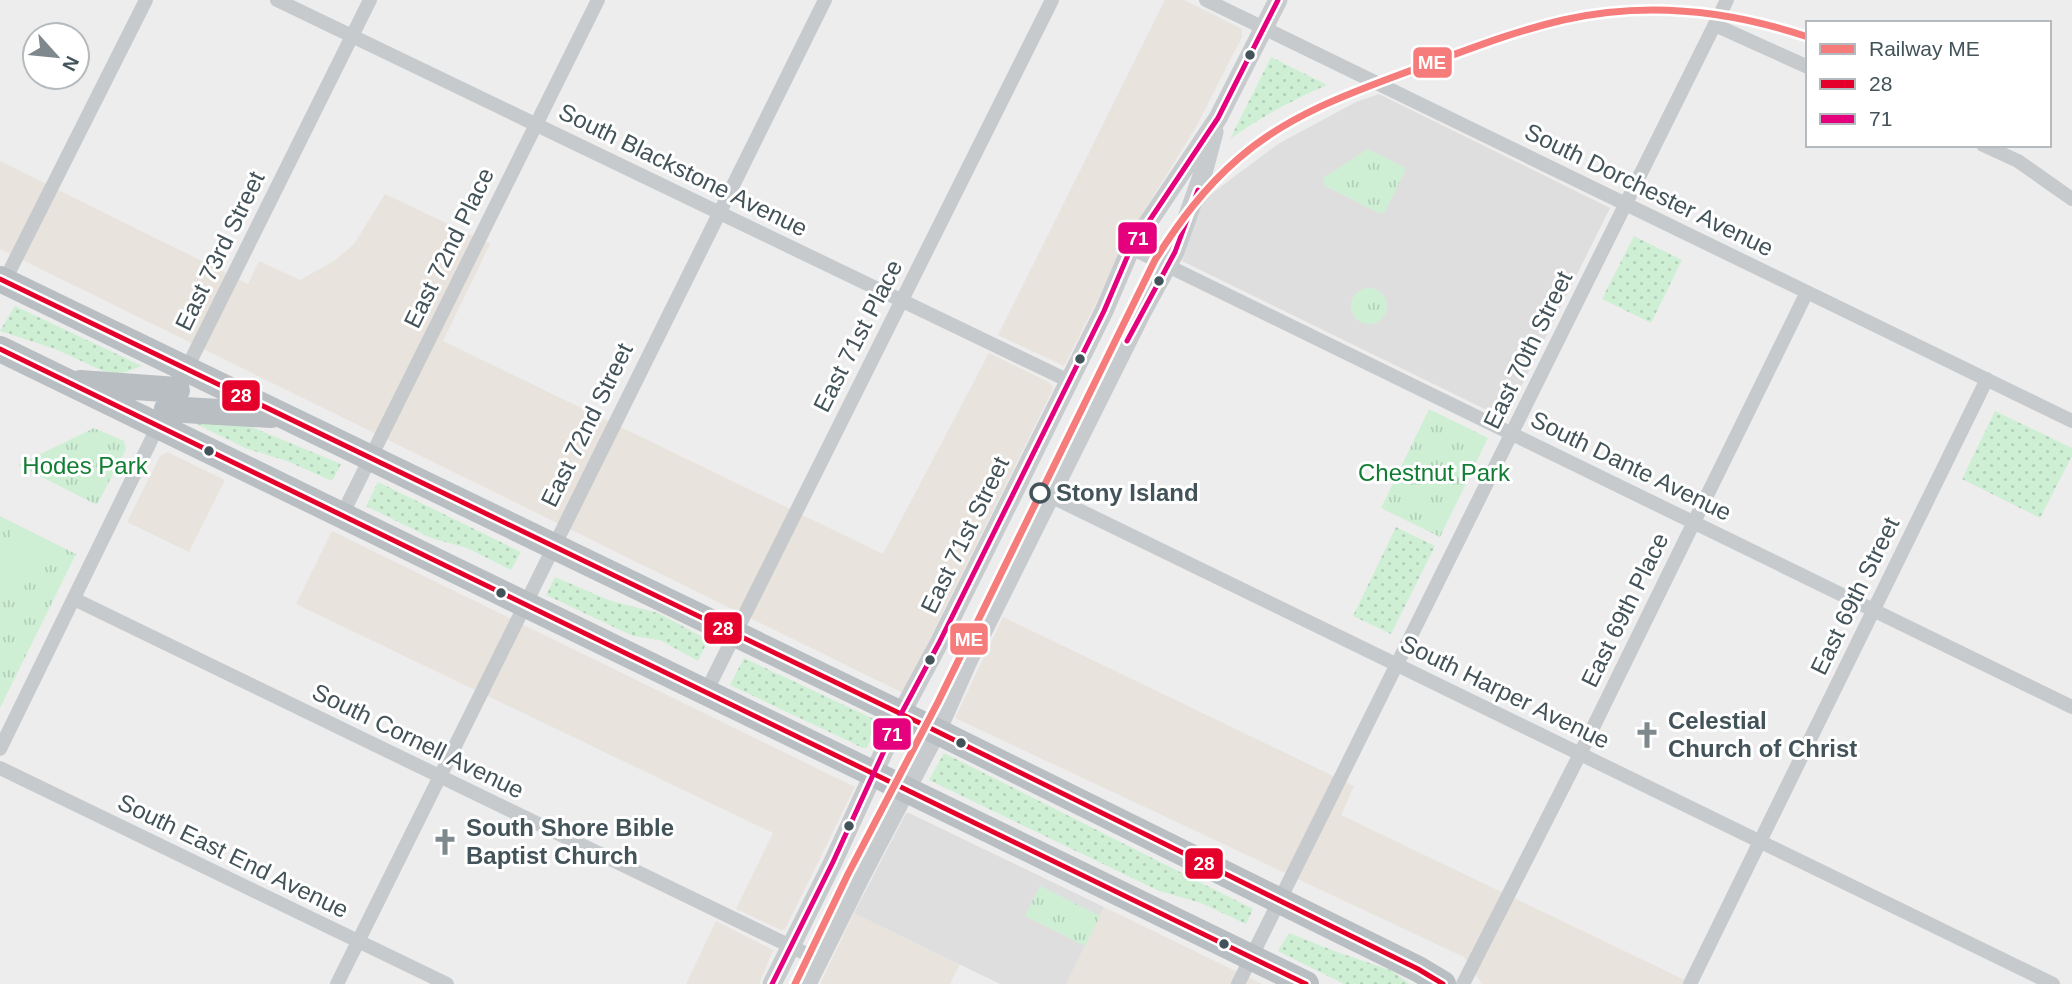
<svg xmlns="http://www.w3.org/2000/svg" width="2072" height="984" font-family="Helvetica,sans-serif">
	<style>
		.commercial { fill: #e8e3dc }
		.education { fill: #dfdedf }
		.grass { fill: url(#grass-dots) }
		.park { fill: url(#park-tufts) }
		.pitch { fill: #cfefd5 }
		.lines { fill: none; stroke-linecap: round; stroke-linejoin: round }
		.street { stroke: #c6cacc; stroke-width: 14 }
		.secondary { stroke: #c7cbcd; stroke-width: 19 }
		.highway { stroke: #b8bec2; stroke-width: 26 }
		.bus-1-casing { stroke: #fff; stroke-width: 10 }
		.bus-2-casing { stroke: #fff; stroke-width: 10 }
		.bus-1 { stroke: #e4002b; stroke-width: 5 }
		.bus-2 { stroke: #e5007d; stroke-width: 5 }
		.rail-1-casing { stroke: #fff; stroke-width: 12 }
		.rail-1 { stroke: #f67b7b; stroke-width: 7 }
		.bus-dot { fill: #43535a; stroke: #fff; stroke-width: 2.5 }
		.stop-dot { fill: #fff; stroke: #43535a; stroke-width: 3.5 }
		.labels { text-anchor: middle; stroke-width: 6; stroke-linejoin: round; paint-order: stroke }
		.street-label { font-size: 24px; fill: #43535a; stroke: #fff }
		.park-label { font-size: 24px; fill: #127e34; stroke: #fff }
		.stop-label { font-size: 24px; font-weight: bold; fill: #43535a; stroke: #fff; text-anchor: start }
		.poi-label { font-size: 24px; font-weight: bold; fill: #43535a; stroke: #fff; text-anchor: start }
		.line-badge { stroke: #fff; stroke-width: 2.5 }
		.badge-label { font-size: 19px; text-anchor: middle; font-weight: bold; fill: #fff }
	</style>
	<defs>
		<pattern id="grass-dots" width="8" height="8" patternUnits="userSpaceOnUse" patternTransform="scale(1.75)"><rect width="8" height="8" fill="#cfefd5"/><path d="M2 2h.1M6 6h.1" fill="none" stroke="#b3cfb9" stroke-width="1.8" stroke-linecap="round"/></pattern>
		<pattern id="park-tufts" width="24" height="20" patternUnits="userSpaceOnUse" patternTransform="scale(1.75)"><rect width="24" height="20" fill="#cfefd5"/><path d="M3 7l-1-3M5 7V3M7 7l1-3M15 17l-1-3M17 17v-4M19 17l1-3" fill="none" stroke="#b3cfb9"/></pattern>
	</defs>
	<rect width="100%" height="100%" fill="#eeeded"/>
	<path class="commercial" d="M1165,0h19l58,29v8l-46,90 -60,97 -72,142 -66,-31z
		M0,161l248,123 11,-23 41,19 34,-19 20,-17 31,-50 105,50 -47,97 440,213 106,-201 59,29 5,5 -1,4 -146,296 -4,5 -3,-1 -899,-442z
		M167,452l58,28 -36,72 -62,-30 33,-66z
		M332,531l523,256 -70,142 -4,1 -45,-21 37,-76 -477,-229z
		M1003,617l351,169 -13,29 352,169h-211l-18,-27 -509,-239z
		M1104,907l158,77h-196z
		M854,913l106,51 -10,20h-130z
		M716,921l57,29 -14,34h-73z"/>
	<path class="education" d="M1379,94l231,114 -104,209h-5l-319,-156 21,-61 75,-56 78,-42z
		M906,813h3l195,94 -38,77h-66l-146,-71z"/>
	<path class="grass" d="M1271,57l56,28c-35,15 -66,32 -97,54z
		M1634,236l48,24 -31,63 -49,-24z
		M15,306l127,60 -28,10 -59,-27 -55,-18z
		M1995,411l77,37v8l-32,62 -78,-39z
		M186,419l51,2 104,43 -9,17 -45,-20 -42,-13z
		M378,482l143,70 -10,18 -44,-22 -36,-10 -65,-32z
		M1396,527l39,19 -44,88 -38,-18z
		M555,577l56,24 47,12 50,27 -10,21 -38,-21 -27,-4 -87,-41z
		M744,658l134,63 -11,27h-4l-133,-63z
		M944,753l309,156 -7,15 -45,-21 -42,-12 -230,-111z
		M1289,933l48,19 53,18 20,14h-66l-66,-33z"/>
	<path class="park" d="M1368,149l36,18 1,4 -20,41 -4,2 -56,-28 -2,-8z
		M1351 306a18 18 0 1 1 36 0a18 18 0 1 1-36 0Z
		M1429,409l59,29 -48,99 -59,-29z
		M94,428l30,13 2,8 -29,56 -79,-40z
		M0,516l76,38 -76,154z
		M1040,886l60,30 -15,30 -60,-30z"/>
	<path class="pitch" d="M15,526l31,15 -26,54 -20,-10v-29z"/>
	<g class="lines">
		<path class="street" d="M277,0l792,381
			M1206,0l866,421
			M1715,25l93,42
			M1983,145l35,16 54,38
			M1131,248l941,459
			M2,286l144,-286
			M184,374l186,-374
			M1050,496l1003,488
			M342,515l256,-515
			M74,599l745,361
			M706,692l346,-692
			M0,749l161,-329
			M0,768l447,216
			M337,984l488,-984
			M1238,984l489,-984
			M1463,984l117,-230 227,-462
			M1690,984l297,-605"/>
		<path class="secondary" d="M772,984l61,-122 68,-148 38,-71 165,-332 27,-63 87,-130 60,-118
			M807,984l54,-108 76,-145 32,-72 172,-345 34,-62 28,-79 11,-41"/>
		<path class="highway" d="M0,279l926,447 492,243 25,15
			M0,349l1306,635
			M80,383l97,7
			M167,409l104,6"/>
		<defs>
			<path id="bus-1" d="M0,279l926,447 492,243 25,15
				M0,349l1306,635"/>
			<path id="bus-2" d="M1127,341l48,-89 23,-62
				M772,984l61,-122 68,-148 38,-71 165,-332 27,-63 87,-130 60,-118"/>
		</defs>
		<use href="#bus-1" class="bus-1-casing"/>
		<use href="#bus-2" class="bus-2-casing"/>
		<use href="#bus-1" class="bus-1"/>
		<use href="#bus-2" class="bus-2"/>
		<defs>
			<path id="rail-1" d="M795,984l53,-110 90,-172 217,-442c24,-38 49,-72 84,-102 49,-43 113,-66 173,-88 50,-18 99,-38 151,-50 83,-19 165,-10 245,17"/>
		</defs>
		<use href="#rail-1" class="rail-1-casing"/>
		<use href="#rail-1" class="rail-1"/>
	</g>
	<defs>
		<symbol id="church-bare" viewBox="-9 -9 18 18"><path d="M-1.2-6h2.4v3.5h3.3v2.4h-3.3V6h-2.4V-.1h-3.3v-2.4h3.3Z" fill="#7f898d" stroke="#fff" stroke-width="2.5" paint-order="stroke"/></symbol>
	</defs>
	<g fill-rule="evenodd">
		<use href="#church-bare" x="1628" y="716" width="38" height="38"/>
		<use href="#church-bare" x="426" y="823" width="38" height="38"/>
	</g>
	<g class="bus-dot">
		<circle cx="1250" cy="55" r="6"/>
		<circle cx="1159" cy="281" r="6"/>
		<circle cx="1080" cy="359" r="6"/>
		<circle cx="209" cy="451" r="6"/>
		<circle cx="501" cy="593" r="6"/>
		<circle cx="930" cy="660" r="6"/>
		<circle cx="961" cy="743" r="6"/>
		<circle cx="849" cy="826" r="6"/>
		<circle cx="1224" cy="944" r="6"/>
	</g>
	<circle class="stop-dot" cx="1040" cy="493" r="9"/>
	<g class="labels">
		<g class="street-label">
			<text transform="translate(683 170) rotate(26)" y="8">South Blackstone Avenue</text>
			<text transform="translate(1649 190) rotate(26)" y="8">South Dorchester Avenue</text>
			<text transform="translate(449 248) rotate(-64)" y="8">East 72nd Place</text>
			<text transform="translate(220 251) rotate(-64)" y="8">East 73rd Street</text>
			<text transform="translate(858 336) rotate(-63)" y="8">East 71st Place</text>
			<text transform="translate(1528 350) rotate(-64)" y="8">East 70th Street</text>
			<text transform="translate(587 425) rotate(-64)" y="8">East 72nd Street</text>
			<text transform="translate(1631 466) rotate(26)" y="8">South Dante Avenue</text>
			<text transform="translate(965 535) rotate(-64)" y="8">East 71st Street</text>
			<text transform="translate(1855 596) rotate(-64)" y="8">East 69th Street</text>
			<text transform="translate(1625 610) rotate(-64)" y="8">East 69th Place</text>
			<text transform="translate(1505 692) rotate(26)" y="8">South Harper Avenue</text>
			<text transform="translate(418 741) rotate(26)" y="8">South Cornell Avenue</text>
			<text transform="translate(233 856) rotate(26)" y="8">South East End Avenue</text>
		</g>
		<g class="park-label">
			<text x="85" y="474">Hodes Park</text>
			<text x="1434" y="481">Chestnut Park</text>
		</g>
		<g class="stop-label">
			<text x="1056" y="501">Stony Island</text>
		</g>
		<g class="poi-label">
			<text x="1668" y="729">Celestial<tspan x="1668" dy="28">Church of Christ</tspan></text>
			<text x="466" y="836">South Shore Bible<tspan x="466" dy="28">Baptist Church</tspan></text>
		</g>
	</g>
	<g class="line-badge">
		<rect x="1412" y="46" width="41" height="33" rx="7" fill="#f67b7b"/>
		<rect x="1117" y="221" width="41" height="34" rx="7" fill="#e5007d"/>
		<rect x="221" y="379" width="40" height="33" rx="7" fill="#e4002b"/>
		<rect x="703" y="611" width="40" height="34" rx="7" fill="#e4002b"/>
		<rect x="949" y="622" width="40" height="34" rx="7" fill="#f67b7b"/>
		<rect x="872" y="717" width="40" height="34" rx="7" fill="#e5007d"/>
		<rect x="1184" y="847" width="40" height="33" rx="7" fill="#e4002b"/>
	</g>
	<g class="badge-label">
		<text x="1432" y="69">ME</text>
		<text x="1138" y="245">71</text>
		<text x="241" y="402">28</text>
		<text x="723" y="635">28</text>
		<text x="969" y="646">ME</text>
		<text x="892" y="741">71</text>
		<text x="1204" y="870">28</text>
	</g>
	<rect x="1806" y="21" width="245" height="126" fill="#ffffff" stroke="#b4babd" stroke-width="2"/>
	<rect x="1820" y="44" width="35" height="10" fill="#f67b7b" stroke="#b4babd" stroke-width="2"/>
	<text x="1869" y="56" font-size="21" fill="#43535a">Railway ME</text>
	<rect x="1820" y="79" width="35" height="10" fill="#e4002b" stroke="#b4babd" stroke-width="2"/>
	<text x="1869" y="91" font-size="21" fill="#43535a">28</text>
	<rect x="1820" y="114" width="35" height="10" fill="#e5007d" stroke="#b4babd" stroke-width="2"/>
	<text x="1869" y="126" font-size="21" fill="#43535a">71</text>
	<g transform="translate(56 56) rotate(117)"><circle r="33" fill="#ffffff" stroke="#b4babd" stroke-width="2"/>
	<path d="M0-5L12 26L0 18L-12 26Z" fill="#7f898d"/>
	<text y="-10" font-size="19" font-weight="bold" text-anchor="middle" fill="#43535a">N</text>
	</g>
</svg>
